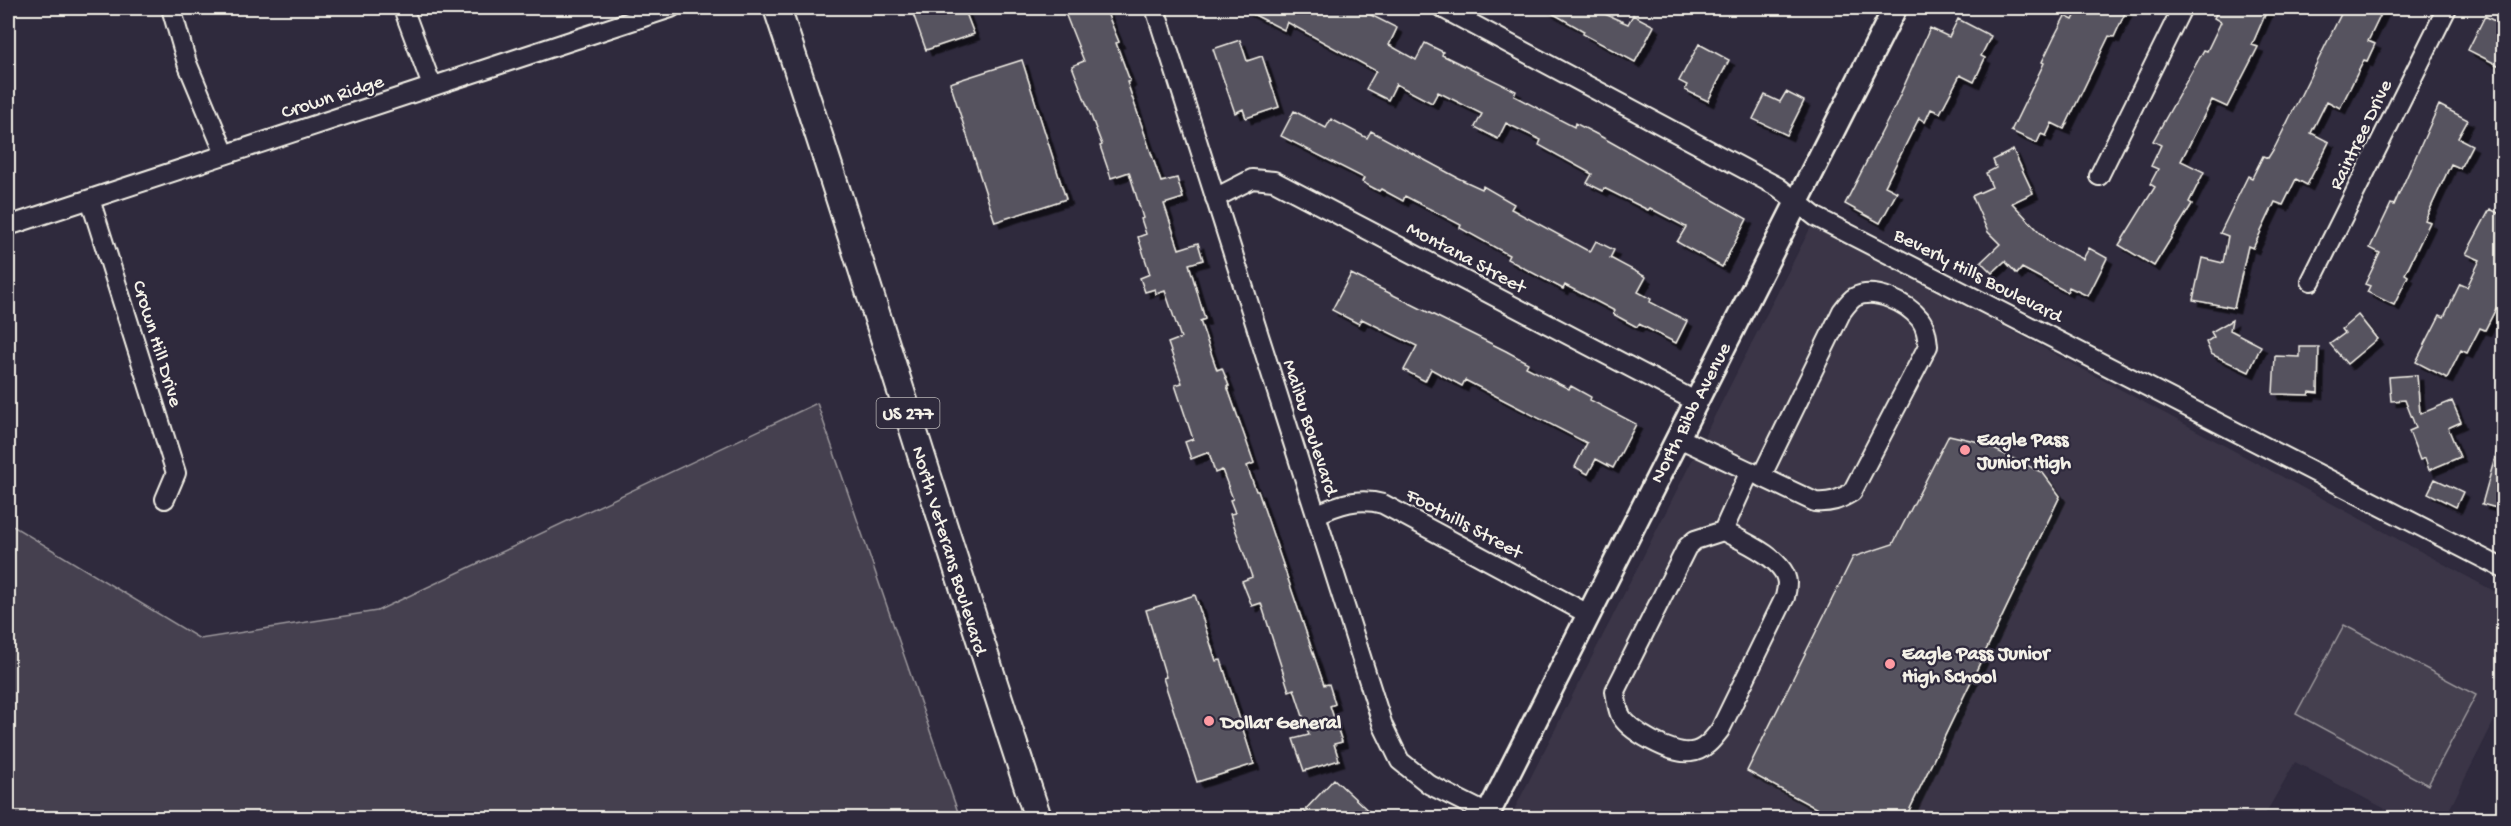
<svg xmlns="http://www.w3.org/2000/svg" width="2511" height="826" font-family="'Gochi Hand',sans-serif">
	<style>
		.built { fill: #3b3647 }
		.green { fill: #454050; stroke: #9c989c; stroke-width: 1.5 }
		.building { fill: #56525f; stroke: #f4f1e8; stroke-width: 1.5; filter: url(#shadow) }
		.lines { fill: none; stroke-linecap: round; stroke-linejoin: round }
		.minor-casing { stroke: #f4f1e8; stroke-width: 22 }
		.major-casing { stroke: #f4f1e8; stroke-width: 27 }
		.highway-casing { stroke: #f4f1e8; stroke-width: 30 }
		.minor { stroke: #2f2a3d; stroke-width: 18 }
		.major { stroke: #2f2a3d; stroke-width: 22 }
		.highway { stroke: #2f2a3d; stroke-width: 26 }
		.poi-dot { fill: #ff9aa2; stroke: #2f2a3d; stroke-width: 2 }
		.labels { text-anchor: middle; stroke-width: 4.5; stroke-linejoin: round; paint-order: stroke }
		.shield { fill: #2f2a3d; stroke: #b9b5b5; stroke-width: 1.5 }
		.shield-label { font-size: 18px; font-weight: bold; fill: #f4f1e8 }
		.street-label { font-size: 20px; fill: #f4f1e8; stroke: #2f2a3d }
		.poi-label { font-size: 20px; font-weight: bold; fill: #f4f1e8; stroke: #2f2a3d; text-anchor: start }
	</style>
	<defs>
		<filter id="shadow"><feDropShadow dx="5.5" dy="5.5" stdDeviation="0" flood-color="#0009"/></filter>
	</defs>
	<rect width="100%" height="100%" fill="#2f2a3d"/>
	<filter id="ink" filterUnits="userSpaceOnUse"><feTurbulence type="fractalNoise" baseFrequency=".0167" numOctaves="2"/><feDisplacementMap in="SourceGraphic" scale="12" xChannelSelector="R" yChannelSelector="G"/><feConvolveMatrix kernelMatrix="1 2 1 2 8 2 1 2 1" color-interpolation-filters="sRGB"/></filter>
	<g filter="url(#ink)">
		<path class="built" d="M1816,217l148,88 539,291v107l-58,115h-42l-108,-56 -32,56h-753z"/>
		<path class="green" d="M817,403l143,415h-952v-295l192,116 177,-28z
			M2344,625l132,70 -48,90 -132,-71z"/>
		<path class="building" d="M911,8h53l10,26 -48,16z
			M1063,8h42l14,34 -3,1 14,38 -3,1 34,100 16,-4 6,20 -19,6 15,45 19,-6 5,17 -14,4 16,55 -5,2 17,49 5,-2 7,18h-2l27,77 -7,3 9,25h2l66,194 5,-1 6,20 -5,2 12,36 -8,2 5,16 -35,11 -11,-32 16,-4 -15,-46 -5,2 -28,-88 -9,3 -10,-25 10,-4 -22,-63 5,-1 -5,-13 3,-1 -11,-29 -7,3 -6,-21 -18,7 -6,-17 8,-3 -18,-54 7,-2 -14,-40 13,-5 -16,-47 -9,3 -1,-5 -10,3 -5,-14 10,-4 -12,-37 8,-3 -5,-15 2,-1 -14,-46 -18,6 -11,-32 2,-1 -30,-79 12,-5z
			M1241,8h116l40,20 -8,17 27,15 9,-17 18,9 -1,3 74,36 -2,5 60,31 1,-4 25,13 147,83 -25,48 -45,-25 9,-15 -36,-19 -2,2 -44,-22 -1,3 -16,-8 5,-9 -53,-29 2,-5 -35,-17 -8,16 -23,-12 7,-13 -44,-22 -6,11 -36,-19 -8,16 -22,-11 10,-18 -89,-49 -3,8z
			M1543,8h48l37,16 5,-9 21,11 -19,36 -52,-28 1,-3z
			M2079,8h39l8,3 -12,26 -5,-1 -45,93 -12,-6 -6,13 -5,-2 -4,9 -26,-12 33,-68 -2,-1 12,-25 11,-21 8,4z
			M2219,8h49l-16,37 6,2 -31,60 -15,-7 -31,61 23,11 -15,30 3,2 -38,62 -35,-21 36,-58 -5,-3 8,-15 -7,-3 10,-21 -8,-4 51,-91 3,1 14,-29 -7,-4z
			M2344,8h40l-16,33 7,3 -8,17 -3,-1 -24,48 -13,-7 -16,32 18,9 -22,43 -11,-6 -13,26 -8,-3 -22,46 -5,-2 -14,62 -41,-8 9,-42 21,5 5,-27 -8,-3 28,-57 4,2 11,-22 5,2 7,-11z
			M2485,16l19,10v42l-36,-18z
			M1958,19l33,17 -10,20 4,2 -11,24 -14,-7 -20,38 -9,-4 -6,13 -6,-4 -34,68 12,6 -17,31 -35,-19 50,-98 35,-78 19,9z
			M1240,40l7,21 15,-5 17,51 -33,11 -3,-9 -8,4 -22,-64z
			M1699,44l30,16 -21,41 -23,-11 2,-5 -8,-4z
			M1022,60l44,139 -71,23 -45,-139z
			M1786,92l18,9 -17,34 -34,-16 12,-24 15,7z
			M2439,105l29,15 -10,18 14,7 -12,23 -9,-4 -26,56 5,2 -25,52 3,2 -14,29 -27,-13 3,-6 -5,-2 15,-31 -10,-5 21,-44 3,1z
			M1294,111l32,17 5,-9 36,19 4,-7 87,47 24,11 1,-3 31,18 -3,5 79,43 6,-11 18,9 -4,8 36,19 -8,15 13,7 -1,3 37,19 -11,22 -37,-19 -2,3 -24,-13 2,-3 -50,-26 -2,4 -56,-30 2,-4 -49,-27 1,-3 -56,-29 -2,5 -22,-12 -2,2 -17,-9 2,-4 -83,-42z
			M2013,150l20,43 -21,10 37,39 34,17 6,-11 18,10 -19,38 -19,-9 -2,5 -45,-24 -5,6 -12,-13 -13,12 -11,-11 19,-18 -12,-12 -16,-36 20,-9 -6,-14 10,-5 -3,-8z
			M2490,209l14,7v77l-19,37 -5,-2 -13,25 -6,-3 -14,28 -31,-16 24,-47 4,2 16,-33 7,3 13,-27 -14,-6z
			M1351,274l155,77 22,12 -2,4 43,22 2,-3 20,11 -1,3 46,24 -23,44 -17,-9 -8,15 -13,-7 12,-24 -122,-63 -3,6 -31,-17 -6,12 -21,-11 13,-24 -55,-27 -3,5 -27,-14z
			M2358,315l19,24 -30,25 -17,-20 15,-11 -3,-4z
			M2232,320l-2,10 31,16 -12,26 -38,-18 -5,-12 8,-5 -3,-5z
			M2300,347h19l-1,46 -8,-1 -1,3 -36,-1 2,-38 25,1z
			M2417,375l3,39 32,-13 9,21 -13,6 12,29 -31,13 -4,-12 -5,2 -11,-29 7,-3 -11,-28 -14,1 -2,-24z
			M1949,435l30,7 64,31 17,23 -155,323h-69l-89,-48 106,-214 40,-13z
			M2499,443l5,1v66l-22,-6z
			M2435,479l28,13 -7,15 -28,-14z
			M1195,595l21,66 5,-1 33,104 -57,18 -34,-104 3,-1 -20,-67z
			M1334,779l43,40h-65l-8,-8z"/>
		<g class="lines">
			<defs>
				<path id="minor" d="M171,8l16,55 38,91
					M403,8l29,78
					M1155,8l228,718 17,35 30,24 58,29
					M1442,8l336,179 38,30 688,352
					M2099,176l83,-168
					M1215,198l37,-19 22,2 421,220
					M90,199l86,274 -11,26
					M8,226l663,-218
					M2311,281l136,-273
					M1677,437l138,65c16,1 24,-2 37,-10l76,-146c-1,-10 -2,-19 -8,-27 -13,-16 -45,-32 -65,-22 -5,3 -10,10 -13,14l-81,166
					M1316,515c22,-11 43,-18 67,-11l205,110
					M1723,531c18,9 63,28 64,52 0,4 -1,10 -2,14l-65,133c-7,9 -16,21 -29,22 -18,3 -64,-21 -71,-38 -3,-7 -4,-16 -5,-23l72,-144 8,-7 28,-9 27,-60"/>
				<path id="major" d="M1486,818l409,-810"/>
				<path id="highway" d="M777,8c90,269 172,541 261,810"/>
			</defs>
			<use href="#minor" class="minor-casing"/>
			<use href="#major" class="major-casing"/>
			<use href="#highway" class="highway-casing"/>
			<use href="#minor" class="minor"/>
			<use href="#major" class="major"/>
			<use href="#highway" class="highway"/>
		</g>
	</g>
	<g class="poi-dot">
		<circle cx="1965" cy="450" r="6"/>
		<circle cx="1890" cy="664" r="6"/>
		<circle cx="1209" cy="721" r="6"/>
	</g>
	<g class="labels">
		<rect class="shield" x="876.5" y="398" width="63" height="30" rx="4.5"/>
		<g class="shield-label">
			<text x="908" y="419">US 277</text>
		</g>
		<g class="street-label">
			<text transform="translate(332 95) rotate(-18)" y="7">Crown Ridge</text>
			<text transform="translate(2359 134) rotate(-64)" y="7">Raintree Drive</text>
			<text transform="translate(1467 256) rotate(28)" y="7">Montana Street</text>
			<text transform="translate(1979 274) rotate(27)" y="7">Beverly Hills Boulevard</text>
			<text transform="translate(159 343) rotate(73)" y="7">Crown Hill Drive</text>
			<text transform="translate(1689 412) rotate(-63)" y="7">North Bibb Avenue</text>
			<text transform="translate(1312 427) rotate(72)" y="7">Malibu Boulevard</text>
			<text transform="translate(1465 522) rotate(28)" y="7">Foothills Street</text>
			<text transform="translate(951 550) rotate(73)" y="7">North Veterans Boulevard</text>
		</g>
		<g class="poi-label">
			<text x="1977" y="445">Eagle Pass<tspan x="1977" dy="23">Junior High</tspan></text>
			<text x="1902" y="659">Eagle Pass Junior<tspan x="1902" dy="23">High School</tspan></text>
			<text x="1221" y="728">Dollar General</text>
		</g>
	</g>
	<rect width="2511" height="826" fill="none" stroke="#2f2a3d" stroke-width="30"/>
	<rect x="15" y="15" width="2481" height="796" fill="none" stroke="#f4f1e8" stroke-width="2" filter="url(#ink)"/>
</svg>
